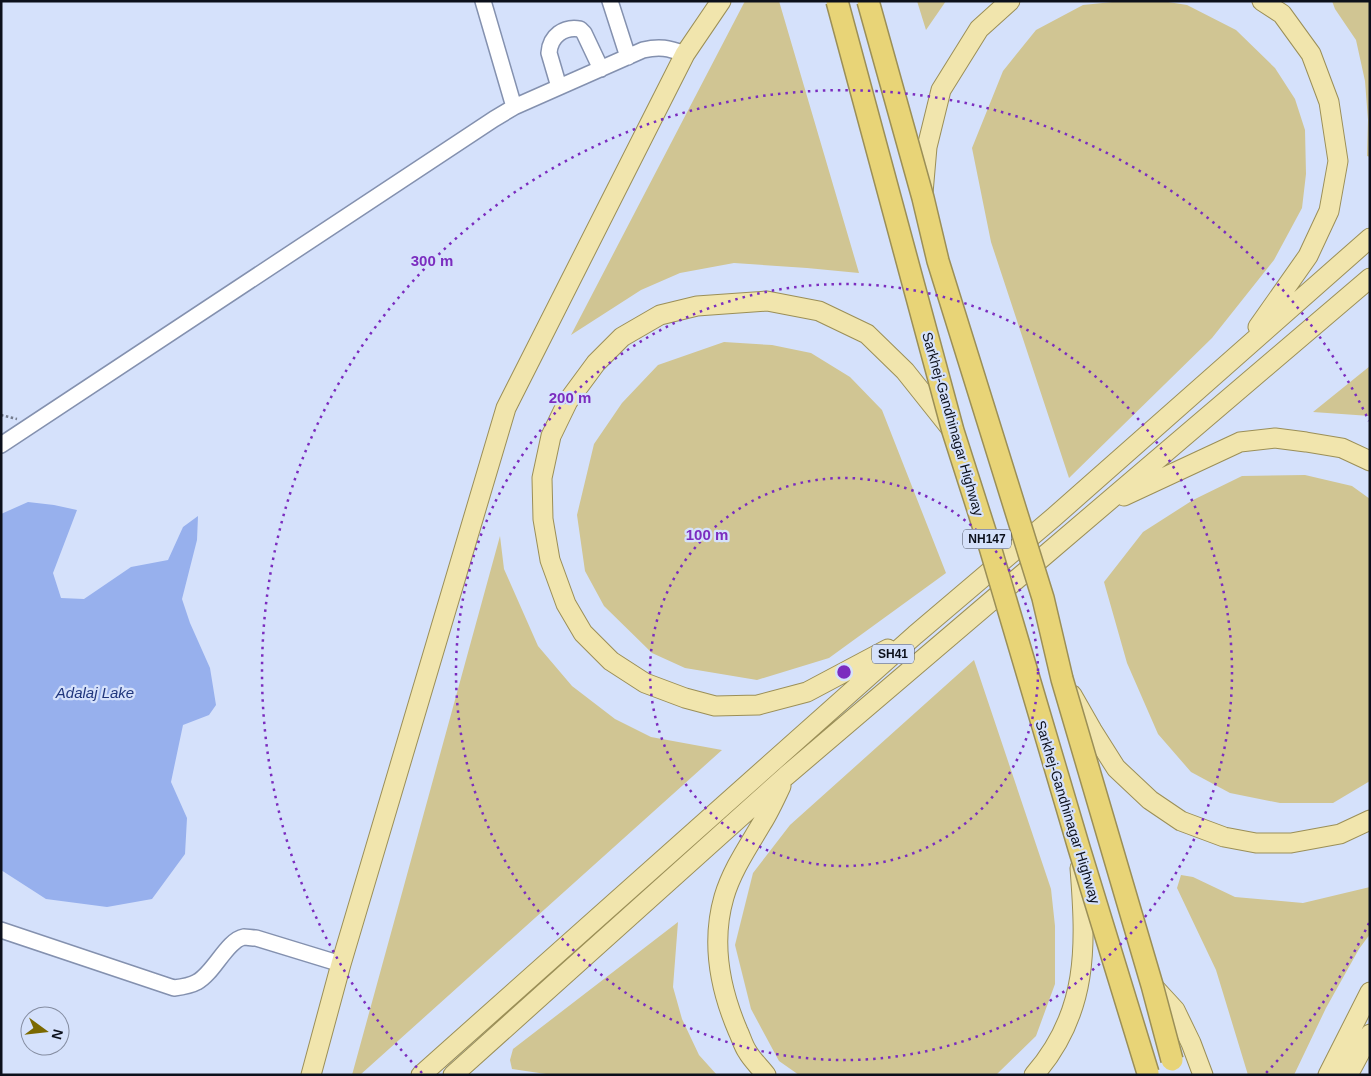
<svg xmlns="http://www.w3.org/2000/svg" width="1371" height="1076" font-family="Arial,sans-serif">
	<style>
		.green { fill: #d0c593 }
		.water { fill: #97b0ed }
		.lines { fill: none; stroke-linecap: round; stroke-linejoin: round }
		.minor-casing { stroke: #8491af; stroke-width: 18 }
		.major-casing { stroke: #9b8f57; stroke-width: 21 }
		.path { stroke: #747c8e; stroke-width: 2.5; stroke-dasharray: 2.5 2.5; stroke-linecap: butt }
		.minor { stroke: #fff; stroke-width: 15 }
		.major { stroke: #f1e5ad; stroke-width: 19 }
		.highway-bridge-casing { stroke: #9b8f57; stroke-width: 24; stroke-linecap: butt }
		.highway-bridge { stroke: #e8d477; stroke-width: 21 }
		.ring { fill: none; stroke: #7b2cbf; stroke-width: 2.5; stroke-dasharray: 2.5 5 }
		.labels { text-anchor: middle; stroke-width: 4.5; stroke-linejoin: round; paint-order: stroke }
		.shield { fill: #d5e1fb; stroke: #484f5e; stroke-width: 1 }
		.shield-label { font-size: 12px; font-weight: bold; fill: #0c101b }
		.street-label { font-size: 14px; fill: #0c101b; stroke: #d5e1fb }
		.water-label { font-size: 15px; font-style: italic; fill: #20367c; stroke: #d5e1fb }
		.centre { fill: #7b2cbf; stroke: #d5e1fb; stroke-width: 2.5 }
		.ring-label { font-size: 15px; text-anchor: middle; font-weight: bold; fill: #7b2cbf; stroke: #d5e1fb; stroke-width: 4.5; stroke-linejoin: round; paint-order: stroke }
	</style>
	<rect width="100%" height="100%" fill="#d5e1fb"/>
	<path class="green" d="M745,1h34l80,272 -52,-5 -73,-5 -54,10 -39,17 -70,45z
		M917,1h29l-20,29z
		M1122,1h40l25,4 49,25 39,38 20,31 10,31 1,44 -4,34 -28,52 -62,78 -143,140 -78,-236 -19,-94 31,-77 33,-41 47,-25z
		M1332,1h38v156l-3,-1 1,-36 -3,-39 -9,-41 -21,-31z
		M724,342l48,3 39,8 39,24 32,33 64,163 -117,85 -72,22 -72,-12 -33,-15 -48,-47 -19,-35 -8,-56 17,-71 28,-41 36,-38z
		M1370,366v50l-57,-4z
		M1305,475l47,11 18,13v282l-37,22h-53l-50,-10 -39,-21 -33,-38 -31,-71 -23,-81 39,-50 50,-32 49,-24z
		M500,536l4,33 34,77 34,40 43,33 36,18 71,13 -362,325h-8z
		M974,660l77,229 4,37v58l-19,52 -40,39h-197l-20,-14 -28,-52 -16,-64 18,-72 37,-48z
		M1181,875l12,2 42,20 68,6 67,-16v47l-11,15 -33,59 -32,67h-46l-32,-105 -39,-82z
		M678,922l-5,65 9,32 17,36 18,20h-164l-41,-6 -2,-9 3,-11z"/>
	<path class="water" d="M28,502l26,3 23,5 -24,63 8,25 23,1 47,-32 37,-7 15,-33 15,-11 -1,24 -15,59 8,24 20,45 6,37 -7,10 -26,10 -12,57 16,36 -2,36 -33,45 -45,8 -61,-8 -45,-29v-356z"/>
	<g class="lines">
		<defs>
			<path id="minor" d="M483,1l31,106
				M610,1l18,56
				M559,87l-10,-34c1,-17 15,-27 31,-24l4,4 17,36
				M1,445l493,-326 20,-12 129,-57c17,-4 25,-2 42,4
				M1,930l173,58c8,-1 16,-2 23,-6 17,-9 30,-42 47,-45 3,0 8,1 12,1l85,26"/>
			<path id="major" d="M923,193l4,-46 14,-57 38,-61 31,-28
				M1258,327l50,-71 21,-45 9,-50 -9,-59 -18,-48 -29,-40 -20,-13
				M1124,496l116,-54 35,-4 31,4 36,6 28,13
				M888,649l-81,43 -49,13 -43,1 -30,-8 -40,-15 -34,-22 -28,-28 -17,-29 -16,-44 -7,-41 -1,-41 9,-42 17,-35 28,-38 26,-26 38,-22 37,-9 70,-5 52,10 48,23 38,37 47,59
				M1072,695l20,35 24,38 34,32 31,21 43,16 32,6h35l49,-9 30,-14
				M1152,985l23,25 16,33 12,32
				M311,1075l30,-111 165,-556 179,-354 36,-53
				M421,1075l494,-440 139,-118 316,-279
				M453,1075l333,-299 584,-498
				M766,1075c-6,-8 -14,-15 -19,-24 -4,-6 -6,-14 -9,-20 -18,-42 -27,-89 -14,-134 8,-27 24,-50 38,-74 7,-11 13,-24 19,-37
				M1034,1075c55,-63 52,-129 46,-207
				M1328,1075l42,-83
				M1348,1075l22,-41"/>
		</defs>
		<use href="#minor" class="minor-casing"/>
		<use href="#major" class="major-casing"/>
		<path class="path" d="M1,415l16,4"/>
		<use href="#minor" class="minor"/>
		<use href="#major" class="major"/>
		<defs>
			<path id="highway-bridge" d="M837,1l116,430 37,116 89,301 69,225
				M868,1l55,197 15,63 105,337 19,81 90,306 20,75"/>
		</defs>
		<use href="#highway-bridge" class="highway-bridge-casing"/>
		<use href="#highway-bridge" class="highway-bridge"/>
	</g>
	<g class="ring">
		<circle cx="844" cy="672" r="194"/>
		<circle cx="844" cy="672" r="388"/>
		<path d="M1369 923A582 582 0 0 1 1266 1073M422 1073A582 582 0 1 1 1369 421"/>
	</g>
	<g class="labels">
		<g class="shield">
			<rect x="963" y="529.5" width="48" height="19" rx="4"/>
			<rect x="872" y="644.5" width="42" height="19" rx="4"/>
		</g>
		<g class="shield-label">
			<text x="987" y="543">NH147</text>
			<text x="893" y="658">SH41</text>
		</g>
		<g class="street-label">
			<text transform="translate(953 424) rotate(74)" y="5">Sarkhej-Gandhinagar Highway</text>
			<text transform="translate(1068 812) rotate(73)" y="5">Sarkhej-Gandhinagar Highway</text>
		</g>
		<g class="water-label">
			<text x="95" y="698">Adalaj Lake</text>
		</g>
	</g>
	<circle cx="844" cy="672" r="8" class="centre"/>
	<g class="ring-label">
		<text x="432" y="266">300 m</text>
		<text x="570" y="403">200 m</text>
		<text x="707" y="540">100 m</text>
	</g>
	<rect width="1371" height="1076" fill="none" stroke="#0c101b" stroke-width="5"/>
	<g transform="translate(45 1031) rotate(105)"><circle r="24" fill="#d5e1fb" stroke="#858da1"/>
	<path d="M0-4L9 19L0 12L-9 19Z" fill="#7b6900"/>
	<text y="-8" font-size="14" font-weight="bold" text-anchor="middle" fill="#0c101b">N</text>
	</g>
</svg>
